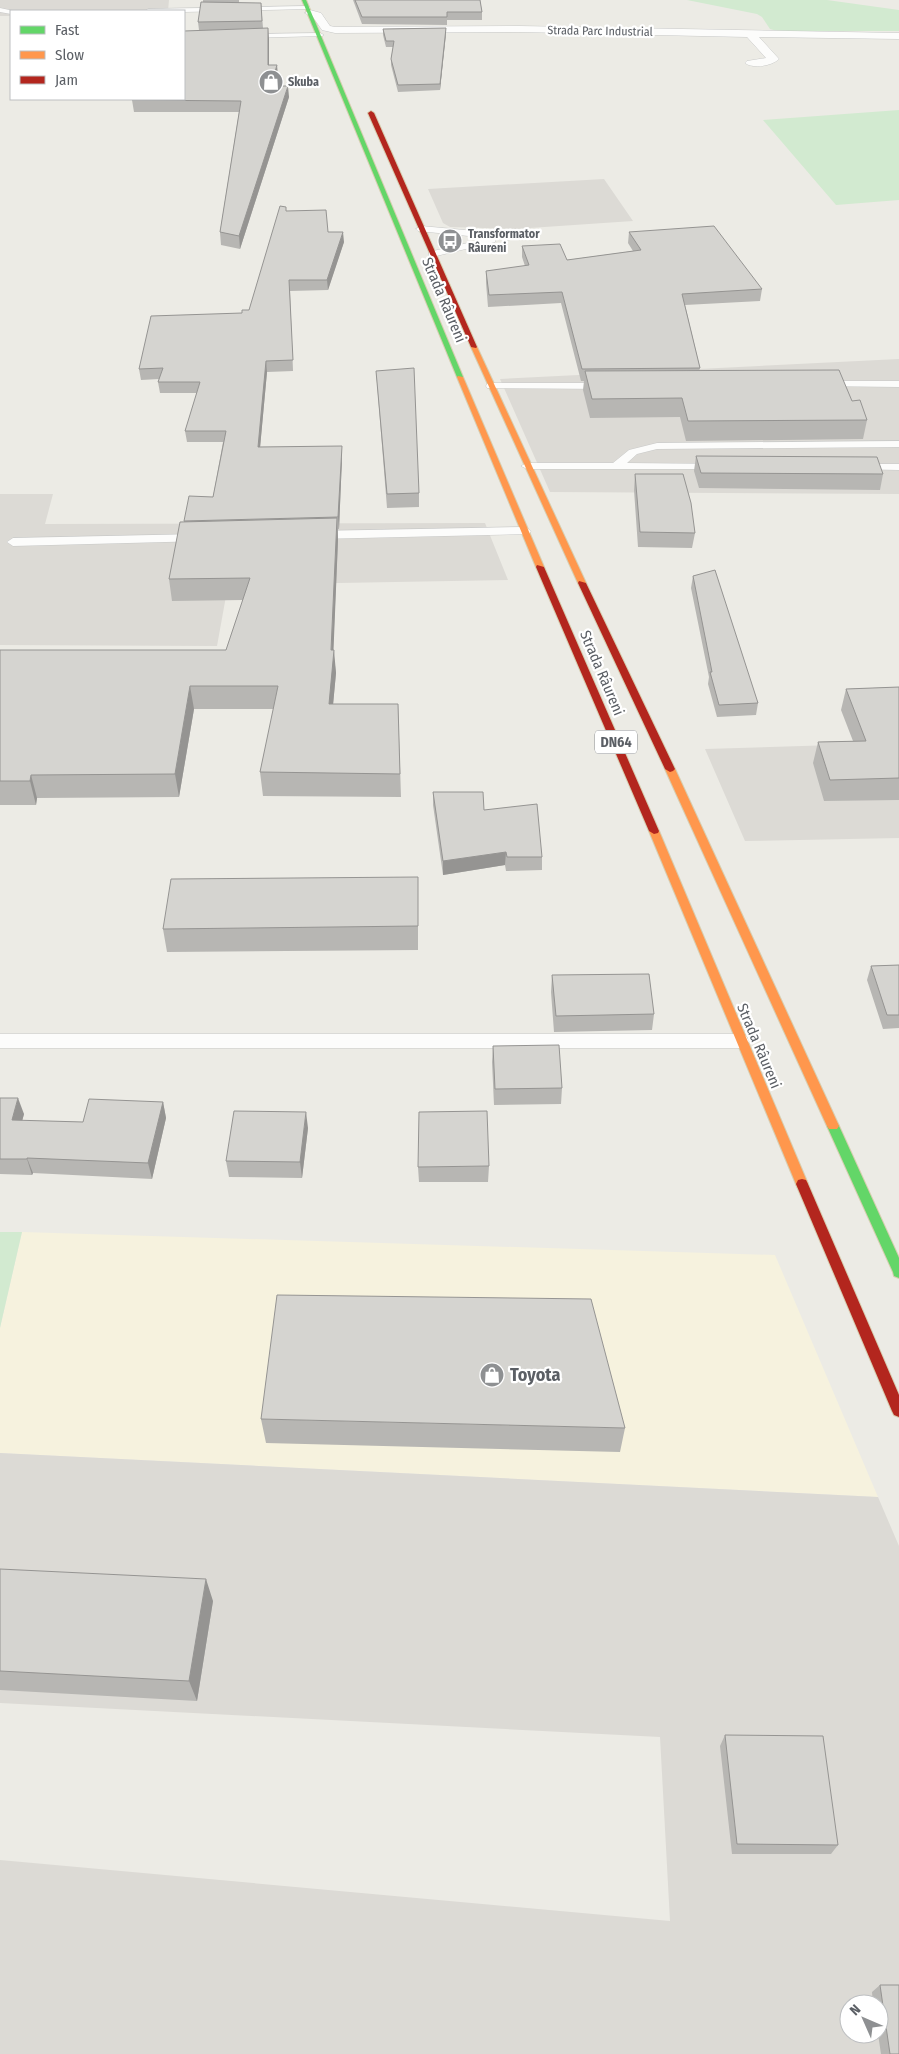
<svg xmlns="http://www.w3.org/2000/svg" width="899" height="2054" font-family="'Fira Sans Condensed',sans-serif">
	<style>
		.commercial { fill: #f6f2de }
		.industrial { fill: #dcdad5; fill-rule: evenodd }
		.green { fill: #d2ead0 }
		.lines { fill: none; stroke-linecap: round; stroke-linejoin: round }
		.lane-casing { stroke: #c8c9c8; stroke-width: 1 }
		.street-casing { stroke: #c8c9c8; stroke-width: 1 }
		.fast-casing { stroke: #d7ceb1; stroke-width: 2 }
		.slow-casing { stroke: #d7ceb1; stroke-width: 2 }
		.jam-casing { stroke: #d7ceb1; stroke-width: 2 }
		.lane { fill: #fcfcfb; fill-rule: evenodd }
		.street { fill: #fcfcfb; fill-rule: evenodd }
		.fast { fill: #63d668; fill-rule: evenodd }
		.slow { fill: #ff974d; fill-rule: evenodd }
		.jam { fill: #b3261e; fill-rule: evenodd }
		.wall { fill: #b7b6b3 }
		.shaded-wall { fill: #959492 }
		.building { fill: #d5d4d0; stroke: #959492 }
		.labels { text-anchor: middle; stroke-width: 4.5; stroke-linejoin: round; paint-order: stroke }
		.far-street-label { font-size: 12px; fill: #5b5f65; stroke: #fff }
		.far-poi-label { font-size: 12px; font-weight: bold; fill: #5b5f65; stroke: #fff; text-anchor: start }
		.shield { fill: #fff; stroke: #8c8f93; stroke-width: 1 }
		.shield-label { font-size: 14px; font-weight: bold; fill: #5b5f65 }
		.street-label { font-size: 15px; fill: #5b5f65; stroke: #fff }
		.near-poi-label { font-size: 18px; font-weight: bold; fill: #5b5f65; stroke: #fff; text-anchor: start }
	</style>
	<rect width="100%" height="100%" fill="#ecebe5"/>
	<path class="commercial" d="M22,1232l753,23 103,242 -878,-44v-125z"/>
	<path class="industrial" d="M0,0h169l-1,11h-157v5h-11z
		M604,179l29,42 -118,8 -65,-2 -7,-4 -15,-34z
		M899,359v135l-349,-2 -50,-113z
		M0,494h53l-8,30 440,-1 23,57 -280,5 -11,61 -217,-1z
		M899,743v95l-154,3 -40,-92z
		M0,1453l878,44 21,49v508h-899v-194l670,61 -10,-184 -660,-34zM849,2004h30v30h-30z"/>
	<path class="green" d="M687,0h140l72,10v21h-122l-7,-2 -8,-12 -5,-3z
		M899,110v90l-63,5 -73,-85z
		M0,1232h22l-22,96z"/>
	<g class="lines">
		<defs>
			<path id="lane" d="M307,6l3,2 -1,1 -125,3 -39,-1 3,-2z
				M0,8l14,3h-3v3l-11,-2z
				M320,33l4,2 -2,1 -75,2 -4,-2 4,-2z
				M421,226l87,8 5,3 -5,3 -12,-1 -1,3 -63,15 -3,-1v-4l60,-14 -71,-7 -2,-2z
				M821,381h78v6l-82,-1 -1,-2z
				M491,383h117l5,3 -5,3 -121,-1 -1,-2 1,-2z
				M899,441v6l-242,2 -20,5 -10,9 96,1 2,2 -2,2 -4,1h-192l-6,-3 6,-3h86l16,-13 28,-7z
				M857,464h42v6l-46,-1 -2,-2 2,-2z
				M525,527l6,4 -2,3 -213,5 -6,-4 6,-4z
				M200,534l4,1 2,3 -2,3 -191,5 -6,-4 6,-4z
				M0,1034h740l6,2 3,5 -3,5 -6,2h-740z"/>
			<path id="street" d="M310,10l11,3 9,13 5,1 184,-1 380,7v6l-140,-2 20,22c-7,7 -26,10 -34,4l2,-2 19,-3 -19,-21 -228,-5 -184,1 -13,-3 -9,-13 -8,-4z"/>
			<path id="fast" d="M302,0h4l157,377 -1,1 -5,-1z
				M833,1121l4,2 2,3 60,132v20l-5,-2 -1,-4 -66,-146 2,-3z"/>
			<path id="slow" d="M472,346l5,1 109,236 -1,2 -7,-2 -107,-236z
				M458,376l5,1 81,190 -1,2 -7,-2 -79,-190z
				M670,766l5,3 164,357 -2,3h-8l-2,-3 -162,-357z
				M654,828l5,3 149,353 -2,4 -4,1 -4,-1 -2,-4 -147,-353z"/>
			<path id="jam" d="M371,111l3,2 103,234 -1,1 -5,-1 -103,-234z
				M537,565l7,2 115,264 -1,2 -4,1 -5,-3 -113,-264z
				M579,581l7,2 89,186 -2,2 -3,1 -5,-3 -87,-186z
				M802,1179l4,1 2,4 91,211v22l-5,-2 -2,-4 -96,-227 2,-4z"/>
		</defs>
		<use href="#lane" class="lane-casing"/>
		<use href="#street" class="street-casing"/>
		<use href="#fast" class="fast-casing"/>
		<use href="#slow" class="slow-casing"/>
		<use href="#jam" class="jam-casing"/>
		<use href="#lane" class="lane"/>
		<use href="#street" class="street"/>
		<use href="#fast" class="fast"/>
		<use href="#slow" class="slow"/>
		<use href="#jam" class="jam"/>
	</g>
	<path class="wall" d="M203,0h36v3h22l2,25 6,11v26l9,10 4,11 7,11 -49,152 -19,-4 -1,-13 19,-120h-105l-2,-12 67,-70 -1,-8 5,-20z
		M353,0h127l2,12v8h-35v5l-85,-1z
		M446,28l-6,62 -42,2 -7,-27v-6l2,-12h-7l-3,-12v-6z
		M286,211l42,21 16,10 -16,48 -38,1 3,80 -26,1 -7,75 82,11 -3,71h-1v11l-5,110 3,23 -3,31h65l3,93 -138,-1 -3,-24 14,-63h-80l-15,88 -142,1 -1,7h-36v-155h226l17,-50 -71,1 -3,-22 15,-58 29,-24 10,-55h-36l-2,-11 12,-38h-37l-2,-11 1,-3 -18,1 -2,-11 103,-56 7,-3z
		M629,232l133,57 -2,12 -75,4 15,63 -1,3 153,30 15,19 -4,19 -177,2 -6,-24 -90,1 -7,-28 1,-9h-3l-20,-78 -73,4 -2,-24v-12l39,-5 -3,-9v-11l45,14 66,-9 -5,-8z
		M376,371l43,122v14l-32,1z
		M696,456l187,18 -3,16 -181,-2 -5,-17z
		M635,474l60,59 -3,15 -54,-1 -4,-57z
		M693,576l65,127 -2,12 -39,2 -9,-33 1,-7 -18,-89z
		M899,687v113l-75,1 -11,-38 5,-21 35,-1 -12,-31 5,-21z
		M433,792l51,18 58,47v13l-36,1 -1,-6 -62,10 -10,-70z
		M418,900v50l-251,2 -4,-23z
		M899,965v63l-16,1 -16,-49 4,-14z
		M552,975l102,39 -2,16 -98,2 -3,-40z
		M493,1046l69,42 -1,16 -67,1 -2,-43z
		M0,1098l24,16 -2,7 61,1 80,-20 3,16 -14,61 -119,-6 -1,2 -32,-1z
		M308,1128l-6,50 -73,-1 -3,-16z
		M489,1166l-1,16h-69l-1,-15z
		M261,1419l364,9 -5,24 -354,-9z
		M0,1569l213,32 -16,100 -197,-11z
		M725,1735l113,110 -7,9h-99l-12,-108z
		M880,1985l19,69h-18l-3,-20h1v-30h-6l-1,-12z"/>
	<path class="shaded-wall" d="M268,28l1,11v37l-1,-11z
		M446,28v6l-6,56v-6z
		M277,65l1,11 -4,-1z
		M281,75l1,11h-4z
		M288,86l1,11 -49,152 -1,-13z
		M343,232l1,10 -16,48 -1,-10z
		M266,361l1,11 -8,87 -1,-12z
		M342,446v12l-3,71 -1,-12z
		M337,518l1,22 -5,122 1,-12 2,23 -5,54 -2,-23z
		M190,686l4,23 -15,88 -4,-23z
		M31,775l6,23 -1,7 -6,-24z
		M506,852l-1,13 -62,10v-14z
		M18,1098l6,16 -6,22 -6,-16z
		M163,1102l3,16 -14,61 -4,-16z
		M306,1112l2,16 -6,50 -2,-16z
		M27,1158l6,15 -1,2 -5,-16z
		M206,1579l7,22 -16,100 -8,-20z"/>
	<path class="building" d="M355,0h125l2,12h-35v5h-85z
		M201,2l60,1 1,18 -64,1z
		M268,28v37h9l-3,10h7l-3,11h10l-49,150 -19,-4 21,-131 -109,-1 1,-1h51v-68z
		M446,28l-6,56 -42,1 -7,-26 3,-18h-8l-3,-12z
		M280,206l6,1v4l40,-1 2,22h15l-16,48h-38l4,80 -27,1 -8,86 84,-1 -4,71 -154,4 5,-25 24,1 13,-66h-41l15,-49h-42l5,-14 -24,1 12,-53 91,-3v-3h7z
		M714,226l48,63 -80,5 18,74 -118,1 -20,-77 -73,3 -3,-24 43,-6 -7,-19 38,-2 7,16 74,-10 -12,-18z
		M414,368l5,125 -32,1 -11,-123z
		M839,370l13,31 8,-1 7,20 -179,1 -6,-23 -90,1 -7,-28z
		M696,456l181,1 6,17 -182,-1z
		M635,474h48l8,29 4,30 -55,-1z
		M337,518l-6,132h3l-5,54h69l2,70 -140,-2 18,-86h-88l-15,88 -144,1 -1,6h-30v-131h226l24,-72 -81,1 11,-57z
		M715,570l43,133 -39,2 -9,-33h2l-19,-96z
		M899,687v91l-69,2 -12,-38 48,-1 -20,-52z
		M433,792h50l1,18 53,-6 5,53h-35l-1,-5 -63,9z
		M418,877v49l-255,3 8,-50z
		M899,965v50h-12l-16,-49z
		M649,974l5,40 -98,2 -4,-41z
		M559,1045l3,43 -67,1 -2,-43z
		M0,1098h18l-6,22 71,2 6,-23 74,3 -15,61 -121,-5v1h-27z
		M234,1111l72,1 -6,50 -74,-1z
		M487,1111l2,55 -71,1 1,-55z
		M277,1295l314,4 34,129 -364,-9z
		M0,1569l206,10 -17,102 -189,-10z
		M725,1735l98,1 15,109 -101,-1z
		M880,1985h19v69h-9z"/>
	<defs>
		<symbol id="shop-disc" viewBox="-11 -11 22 22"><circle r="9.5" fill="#8e9092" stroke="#fff"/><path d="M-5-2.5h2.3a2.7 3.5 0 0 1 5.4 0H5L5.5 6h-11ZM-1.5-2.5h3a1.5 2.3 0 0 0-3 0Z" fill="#fff"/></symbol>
		<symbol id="bus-disc" viewBox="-11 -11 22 22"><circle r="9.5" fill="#8e9092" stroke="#fff"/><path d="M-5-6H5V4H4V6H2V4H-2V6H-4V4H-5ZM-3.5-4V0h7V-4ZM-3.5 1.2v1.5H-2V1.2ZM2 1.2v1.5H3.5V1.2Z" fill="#fff"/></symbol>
	</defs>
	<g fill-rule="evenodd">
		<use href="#shop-disc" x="257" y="68" width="28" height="28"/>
		<use href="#bus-disc" x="436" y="227" width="28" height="28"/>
		<use href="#shop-disc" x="478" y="1361" width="28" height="28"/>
	</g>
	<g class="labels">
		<g class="far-street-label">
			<text transform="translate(600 31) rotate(1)" y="4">Strada Parc Industrial</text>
		</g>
		<g class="far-poi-label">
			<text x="288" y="86">Skuba</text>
			<text x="468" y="238">Transformator<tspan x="468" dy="14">Râureni</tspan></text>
		</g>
		<rect class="shield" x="595" y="730.5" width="42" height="23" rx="4"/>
		<g class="shield-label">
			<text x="616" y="747">DN64</text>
		</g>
		<g class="street-label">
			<text transform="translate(444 300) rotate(67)" y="5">Strada Râureni</text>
			<text transform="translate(602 673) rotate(67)" y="5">Strada Râureni</text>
			<text transform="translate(759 1046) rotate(67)" y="5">Strada Râureni</text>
		</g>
		<g class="near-poi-label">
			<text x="510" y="1381">Toyota</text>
		</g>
	</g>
	<rect x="10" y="10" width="175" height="90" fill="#ffffff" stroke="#bdbfc1"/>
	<rect x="20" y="26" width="25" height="8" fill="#63d668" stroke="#bdbfc1"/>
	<text x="55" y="35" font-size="15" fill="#5b5f65">Fast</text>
	<rect x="20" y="51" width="25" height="8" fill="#ff974d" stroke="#bdbfc1"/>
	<text x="55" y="60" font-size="15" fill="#5b5f65">Slow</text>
	<rect x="20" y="76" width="25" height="8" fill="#b3261e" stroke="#bdbfc1"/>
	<text x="55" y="85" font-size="15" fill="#5b5f65">Jam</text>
	<g transform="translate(864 2019) rotate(315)"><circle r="24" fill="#ffffff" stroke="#bdbfc1"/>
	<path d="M0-4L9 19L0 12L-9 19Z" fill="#8e9092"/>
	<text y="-8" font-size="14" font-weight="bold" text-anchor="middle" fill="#5b5f65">N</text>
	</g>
</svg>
